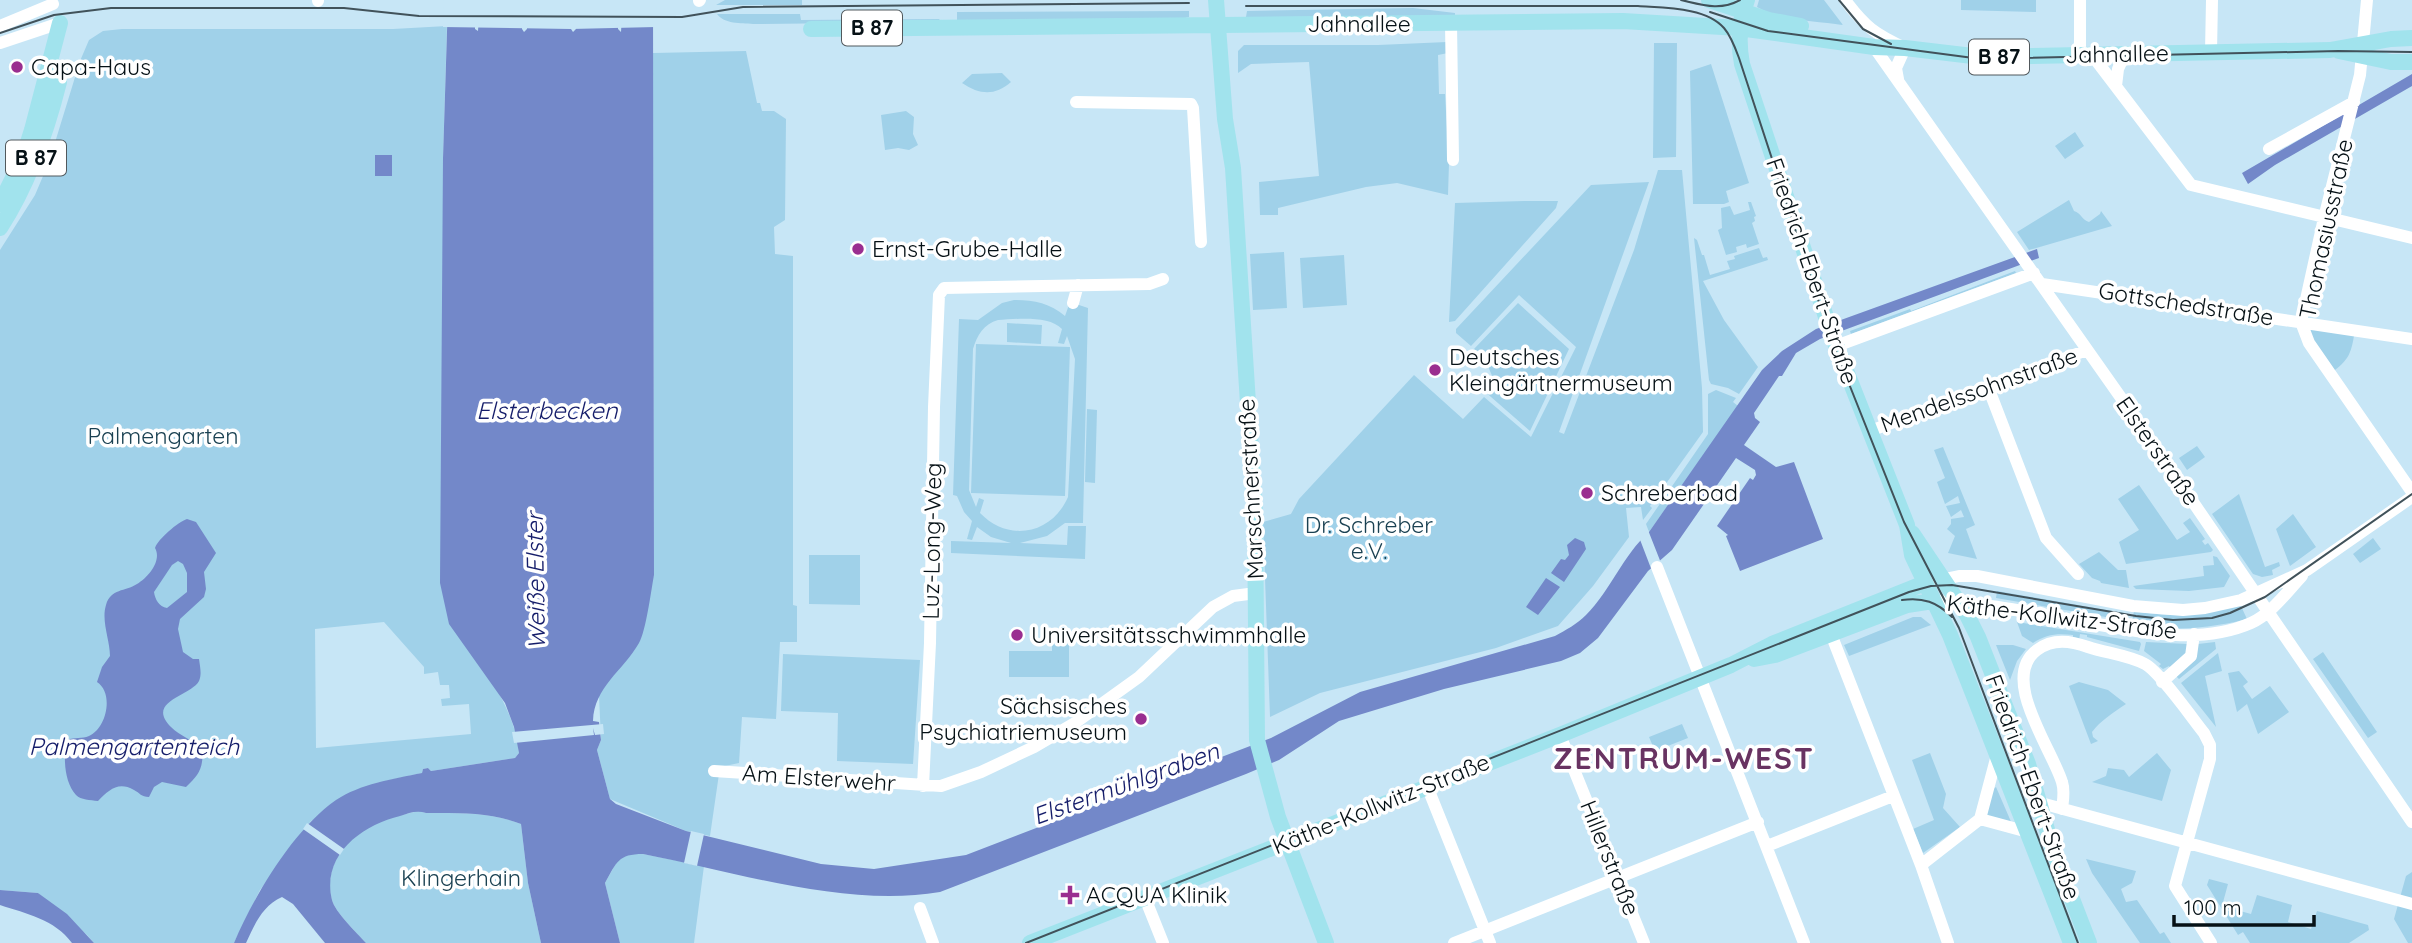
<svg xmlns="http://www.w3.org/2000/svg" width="2412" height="943" font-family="Quicksand,sans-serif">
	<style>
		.green { fill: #a0d1e9; fill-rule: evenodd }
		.water { fill: #7388c9; fill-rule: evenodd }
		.pier { fill: #c7e6f6 }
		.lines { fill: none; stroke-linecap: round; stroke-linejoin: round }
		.minor { stroke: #fff; stroke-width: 12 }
		.major { stroke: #a1e3ed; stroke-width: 16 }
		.tram { stroke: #41525a; stroke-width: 2 }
		.poi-dot { fill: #9a2e90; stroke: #fff; stroke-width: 2.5 }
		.labels { text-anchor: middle; stroke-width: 7; stroke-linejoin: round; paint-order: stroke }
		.shield { fill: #fff; stroke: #51585c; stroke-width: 2 }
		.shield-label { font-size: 21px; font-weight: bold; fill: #061116 }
		.street-label { font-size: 23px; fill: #061116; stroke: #fff }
		.poi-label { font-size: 23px; fill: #061116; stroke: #fff; text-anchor: start }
		.park-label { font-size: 23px; fill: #1a4152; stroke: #fff }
		.water-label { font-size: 24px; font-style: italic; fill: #151d6a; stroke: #fff }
		.district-label { font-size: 30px; font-weight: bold; letter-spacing: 2px; fill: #683362; stroke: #fff }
	</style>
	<rect width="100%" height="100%" fill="#c7e6f6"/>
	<path class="green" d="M725,0h77v5h-86z
		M1759,0h65l19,25c-27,-4 -62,-4 -86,-18z
		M1961,0h75v12l-75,-2z
		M1413,8l42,5v3l-209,1 1,-6z
		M1189,11v6l-4,1 -228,4v-10z
		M717,14h83l1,6 138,-1 2,3 -188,2c-12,-1 -29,0 -36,-10z
		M447,26l-4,132 51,526c12,22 23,44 25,69l-4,5 -84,13 -3,-3 -5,1 -1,4 -45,10 -66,38 -51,69 -26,53h-140l-7,-8 -49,-42 -38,-3v-640l35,-55 14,-33 31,-101 9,-21 14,-9 19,-2h271zM384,622l40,45v7l14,-2 2,13h9l1,13 -9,1 1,7 27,-2 2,30 -155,14 -1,-119z
		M1447,42l1,11 -10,2 1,39h6l4,69 -1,32 -51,-12 -31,4 -88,21v7h-18l-1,-33 60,-6 -10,-114 -58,2 -13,9v-22l6,-6h134z
		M1654,43h23l-1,114 -23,1z
		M746,51l11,52h3l2,8h12l12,8 -1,101 -11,7 1,27 18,2v349l4,1v36h-17l-4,77 -34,-2 -3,46 -19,4 -10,69 -24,-5 -76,-32 -13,-49 4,-10 -2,-45 55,-120 -1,-522z
		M1711,64l38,119 -23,8 3,11 -5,2h-31l-3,-133z
		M1002,73l9,9c-16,14 -31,13 -49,1l10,-9z
		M906,111l8,6 -1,17 5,11 -9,5 -11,-2 -13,2 -4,-35z
		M2075,132l9,14 -19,13 -10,-13z
		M1658,170h24l20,218 1,44 -53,74 2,2 -9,12 -2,-13 -15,1 3,29 -36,49 -35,40 -62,22 -176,45 -50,24 -7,-195 28,-8 8,-15 115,-124 49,44 21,-22 47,40 45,-90 -57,-52 -48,51 -15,-13v-4l135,-144 58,-3 -90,250 5,2 70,-184z
		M2069,200l5,11c7,2 8,9 15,11l11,-8 1,-3 11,15 -83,24 -12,-18z
		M1524,201h34l-2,7 -101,113 -6,1 6,-119z
		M1748,202h3l5,14 -2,1 1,4 -3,2 7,21 -12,4 -1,-4 -10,3 1,5 -11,3 -8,-25 4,-2 -1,-20 9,-2 4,9 16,-5z
		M1694,238l3,2 5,15h2l6,20 20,-6 -3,-8 8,-2 -1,-3 25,-8 4,10 4,-1 1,3 -65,21 21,39 34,47 -19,27 -11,-6 -17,-4 -2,-4z
		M1284,252l3,56 -34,2 -3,-56z
		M1344,255l3,50 -44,3 -3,-50z
		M2015,271l1,2 -165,61 -1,-3 60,-22 1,2z
		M1014,300c19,0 36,3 51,16l5,-14 18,6 -5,215h-18l-18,13 -27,7 47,2 1,-19h18l-1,33 -134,-6v-12l60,2 -20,-6 -14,-10 -5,13 -5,-1 5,-18 -8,-9 -7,-16 -4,-1 6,-176 19,1 24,-17zM998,320c18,-1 51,-5 64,9l-4,14 6,1 3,-8 8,23 -7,138c-16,37 -59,46 -88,16l4,-13 -5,-2 -3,9 -7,-17 4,-141c4,-14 11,-25 25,-29z
		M1518,303l51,46 -39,82 -47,-41 10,-12 -9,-21 -10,-8z
		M2301,322l54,8c-4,24 -5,29 -25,44z
		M1007,323l35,2 -1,19 -34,-2z
		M976,344l94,3 -5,149 -94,-3z
		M1716,390l20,8 -3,4 5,4 -89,126 -3,-8 62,-90v-40z
		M1087,409l10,1 -2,73 -10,-1z
		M2197,446l8,11 -18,13 -8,-12z
		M1943,447l32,78 -9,4 11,30 -29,-6 7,-17 -8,-7 4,-5v-5l13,-2 -3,-7 -10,7 -5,-11 14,-3 -2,-7 -13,8 -8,-22 8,-4 -11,-28z
		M2139,485l38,55 13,-8 -7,-9 7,-5 15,21 -3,2 3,4 3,-2 5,7 -2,2 -85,12 -7,-22 20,-12 -21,-31z
		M2239,494l26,73 14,-5 1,4 -8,4 1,5 -11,2 -9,-3 -41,-60z
		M2293,514l23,33 -26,19 -14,-37z
		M2373,538l8,11 -21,14 -7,-9z
		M2099,552l19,18h8l3,18 -28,-5 -1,-2 -8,-3 -13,-14z
		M809,555h51v50l-51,-1z
		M2213,556l4,1 13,19 -6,11 -35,4 -53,-2 -3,-3 71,-10 -1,-10 11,-1z
		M1997,591l127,22 -1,7 -127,-22z
		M2240,604l7,15c-35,9 -67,11 -103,9v-4l-12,-2 2,-11c42,7 66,5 106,-7z
		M1913,617h8l10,8 -82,31 -5,-11z
		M2017,622l123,20 1,2 -2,7 -52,-14v-2l-7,-1 -1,7 -6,-1v-5c-15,-2 -27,-1 -40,8l-11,-7z
		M1052,634l17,1v42h-60v-26h43z
		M2146,642l41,2 1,8 -17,17 -2,-3 -6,3 -4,-3 2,-2 -17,-13z
		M2215,642l1,7 -37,30 -3,-3 22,-32z
		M1996,645h17l13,4 -9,12 -7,19z
		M2323,652l54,80 -9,6 -55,-79z
		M2218,653l4,18 -17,5 11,51 -35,-44z
		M783,654l137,6 -7,104 -76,-3 1,-48 -57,-2z
		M2239,671l9,11 -5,4 9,13 18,-13 19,26 -31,22 -11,-30 -10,8 -9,-39z
		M2079,682l29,8 18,14c-12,8 -26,17 -34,28l1,5 5,4 -7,3 -22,-58z
		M1682,724l6,14 -33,13 -6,-14z
		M1930,753l16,41 -3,14 17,19 -37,26 -10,-24 21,-9 -22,-60z
		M2157,753l14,17 -9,31 -70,-19 14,-6 2,-8 16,2 5,7z
		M1996,787l16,37 -23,-7 -2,-3 6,-25z
		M419,811l7,2c33,0 64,-1 95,11l7,59 13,60h-175c-9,-10 -31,-31 -34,-43 -10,-35 18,-68 50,-80 12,-4 25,-6 37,-9z
		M630,854h13l61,12 -10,77h-74l-15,-60 14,-25z
		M2086,859l50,12 -4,12 -11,6 5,13 11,-2 23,34 4,-2 7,11h-31l-48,-70z
		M2412,872v71h-4l-14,-24 12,-43z
		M2209,879l19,5 -6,22 29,8 6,-19 35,10 -4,17 23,7 6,-18 51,14 1,5 -20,13h-99l-7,-11 -5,3 -31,-50z"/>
	<path class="water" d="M448,0h27v29l3,2 2,-31h42v29l2,3 3,-3v-29h44v29l2,3 3,-3v-29h42v29l3,3 2,-32h30l1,575c-3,16 -8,56 -15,68 -16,28 -45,44 -46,78l6,1 2,18 -4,10 13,49 6,5 70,27 135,33 53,5 92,-14 305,-117 89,-46 195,-56c11,-6 22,-12 31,-21 25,-25 37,-60 63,-83l113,-162 20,-19 34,-22 221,-80 2,9 -219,81 -24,14 -14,23h-3l-25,37 1,5 5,4 -16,23 32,22 18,-5 29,77 -83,32 -14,-35 2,-1 -11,-9 33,-48 3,2 3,-5 -1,-5 -19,-12 -64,92 -24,21 -50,67 -18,15 -19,8 -117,28 -105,32 -60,39 -33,14 -306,118c-94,16 -204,-20 -297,-38 -25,0 -26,8 -38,29l15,60h-79l-13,-60 -7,-59c-31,-12 -62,-11 -95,-11 -9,-3 -17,0 -26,3 -38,9 -79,39 -68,84 3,12 25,33 34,43h-41l-32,-39 -11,-7c-20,9 -27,27 -36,46h-12c20,-47 59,-113 102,-143 24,-16 57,-21 86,-27l1,-4 5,-1 3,3 84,-13 4,-5 -5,-26 -9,-24 -56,-79 -9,-41 3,-425z
		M2412,74v12l-137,79 -27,19 -6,-11z
		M375,155h17v21h-17z
		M187,519l9,3 20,31 -12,19 2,17 -2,8 -24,22 -2,10 5,23 10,7h6c1,8 3,15 0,22 -8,15 -54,20 -28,46 9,9 22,13 31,22 2,18 -3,26 -16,38l-24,-5 -8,5 -5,10c-8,0 -9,-4 -15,-7 -16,-9 -25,0 -36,11 -8,-1 -17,-1 -22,-6 -12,-13 -13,-39 -9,-55 8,-3 15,-1 22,-4 18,-8 25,-43 8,-54l5,-15 8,-11c0,-16 -9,-35 -4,-51 5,-17 19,-13 31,-21 12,-7 25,-24 18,-36 3,-9 23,-26 32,-29zM178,561l5,3 4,9v19l-20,16c-8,-1 -12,-9 -13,-16l18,-27z
		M1575,538l9,4 2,7 -22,33 -13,-9 10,-14 4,1 4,-5 -2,-10z
		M1546,578l14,9 -22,28 -12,-8z
		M0,890l38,3 29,21 27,29h-22c-18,-24 -45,-29 -72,-38z"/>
	<path class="pier" d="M444,0h213l-1,27 -85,2 -128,-2z
		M1648,530l13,33 -9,8 -13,-34z
		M603,724l1,10 -9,1 -2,-7 1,7 -80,8 -2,-11z
		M307,823l37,26 -4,6 -37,-26z
		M691,831l13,3 -7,32 -13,-3z"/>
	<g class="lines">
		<path class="minor" d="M1845,0c20,27 30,34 60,48l-9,20 2,11
			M2367,0l-7,75 -36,143 -23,104 8,21 103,149
			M318,1v-1
			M699,1l1,-1
			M1451,23l2,137
			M0,26l53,-22
			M0,43l60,-20
			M1874,47l269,382 269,393
			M2211,52l1,-52
			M2080,55v-55
			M2092,55l99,130 221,53
			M2116,86l2,-17 7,-15
			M1076,102l115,2 2,4 8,134
			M2269,149l85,-47
			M2042,284l370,55
			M1073,303l5,-18
			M1836,346l198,-73
			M1988,387l58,151 32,36
			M1870,431l217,-81
			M1657,567l147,376
			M1935,581l24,-5h18l156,30 50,4 22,-2 36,-8 66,-30 105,-73
			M1933,601c50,1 100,12 149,21 53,9 117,24 169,1 20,-9 36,-31 51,-47
			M1831,634l90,231 27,78
			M2162,682l29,-26 3,-22
			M1560,735l84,208
			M714,771l227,15 40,-14 53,-25 41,-24 64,-46 74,-70 20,-11 23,-3
			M923,786l7,-143 4,-236 5,-112 5,-7 205,-4 14,-5
			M1427,786l63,157
			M2041,803l371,101
			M2062,809c1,-9 3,-18 0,-27 -10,-33 -63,-104 -25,-132 16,-12 34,-9 51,-3 18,6 40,8 57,17 14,7 47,54 59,69l6,12v14l-35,127 36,57
			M1980,819l48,13
			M1767,846l126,-50
			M1921,865l59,-46 17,-64
			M1145,898l18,45
			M920,908l13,35
			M1454,943l304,-121"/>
		<path class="major" d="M1216,0l9,119 8,49 22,345 2,227 21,77 48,126
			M1709,0l60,20 32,6
			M1747,0c-8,21 -9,43 -5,64l90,271 75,190 5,30 38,80 121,308
			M811,29l812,-8 116,7 135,19 31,1 76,9 349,-7 61,-11 21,-1
			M2339,51l52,11h21
			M0,204l23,-46 9,-28 28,-107
			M0,228c29,-45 46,-94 59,-146
			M1912,533l55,82 11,22 50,127 24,83 37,96
			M1754,659l21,-4 132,-50 26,-4
			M1030,943l530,-208 171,-70 41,-21 153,-61"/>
		<path class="tram" d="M1681,0c22,5 39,11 59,0
			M1839,0l24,29 28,15
			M1246,6h392c26,2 68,1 86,22 7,8 11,19 15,30l91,278 74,186 55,106 119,315
			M1710,12l58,19 213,28 357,-8 74,1
			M0,33l54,-18 57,-7h233l75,8 263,1 61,-10 446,-4
			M1902,600c21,-3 35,2 50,17
			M1026,943l883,-351 22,-6 21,-1 184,31 37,4 39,-2 18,-5 35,-16 147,-103"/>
	</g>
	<g class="poi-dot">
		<circle cx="17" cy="67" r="7"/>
		<circle cx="858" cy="249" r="7"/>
		<circle cx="1435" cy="370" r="7"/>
		<circle cx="1587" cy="493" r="7"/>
		<circle cx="1017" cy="635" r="7"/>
		<circle cx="1141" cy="719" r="7"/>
		<path d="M1066.5 884.5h7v7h7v7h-7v7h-7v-7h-7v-7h7z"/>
	</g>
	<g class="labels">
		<g class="shield">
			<rect x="842" y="10.5" width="60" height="35" rx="5"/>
			<rect x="1969" y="39.5" width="60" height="35" rx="5"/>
			<rect x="6" y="140.5" width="60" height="35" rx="5"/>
		</g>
		<g class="shield-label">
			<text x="872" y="35">B 87</text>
			<text x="1999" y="64">B 87</text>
			<text x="36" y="165">B 87</text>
		</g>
		<g class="street-label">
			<text x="1359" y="32">Jahnallee</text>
			<text transform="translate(2117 54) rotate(-1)" y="8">Jahnallee</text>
			<text transform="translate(2326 229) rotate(-78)" y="8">Thomasiusstraße</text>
			<text transform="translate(1812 271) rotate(71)" y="8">Friedrich-Ebert-Straße</text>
			<text transform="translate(2186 304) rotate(9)" y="8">Gottschedstraße</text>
			<text transform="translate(1979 390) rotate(-20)" y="8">Mendelssohnstraße</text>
			<text transform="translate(2158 451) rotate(55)" y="8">Elsterstraße</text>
			<text transform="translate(1251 489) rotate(-93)" y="8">Marschnerstraße</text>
			<text transform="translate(932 541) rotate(-89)" y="8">Luz-Long-Weg</text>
			<text transform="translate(2062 617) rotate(7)" y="8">Käthe-Kollwitz-Straße</text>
			<text transform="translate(819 778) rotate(4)" y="8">Am Elsterwehr</text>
			<text transform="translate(2033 787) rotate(70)" y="8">Friedrich-Ebert-Straße</text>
			<text transform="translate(1381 804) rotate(-22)" y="8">Käthe-Kollwitz-Straße</text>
			<text transform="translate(1610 858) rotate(68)" y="8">Hillerstraße</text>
		</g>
		<g class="poi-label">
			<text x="31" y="75">Capa-Haus</text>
			<text x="872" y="257">Ernst-Grube-Halle</text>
			<text x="1449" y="365">Deutsches<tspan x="1449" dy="26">Kleingärtnermuseum</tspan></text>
			<text x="1601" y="501">Schreberbad</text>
			<text x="1031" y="643">Universitätsschwimmhalle</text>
			<text x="1127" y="714" text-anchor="end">Sächsisches<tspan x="1127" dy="26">Psychiatriemuseum</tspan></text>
			<text x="1086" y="903">ACQUA Klinik</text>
		</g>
		<g class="park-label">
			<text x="163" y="444">Palmengarten</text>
			<text x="1369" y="533">Dr. Schreber<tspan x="1369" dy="26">e.V.</tspan></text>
			<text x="461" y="886">Klingerhain</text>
		</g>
		<g class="water-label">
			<text x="547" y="419">Elsterbecken</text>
			<text transform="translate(536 581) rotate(-91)" y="8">Weiße Elster</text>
			<text x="134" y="755">Palmengartenteich</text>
			<text transform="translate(1126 784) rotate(-20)" y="8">Elstermühlgraben</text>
		</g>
		<g class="district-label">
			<text x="1684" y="769">ZENTRUM-WEST</text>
		</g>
	</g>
	<path d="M2174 915v10h140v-10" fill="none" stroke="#061116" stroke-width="3.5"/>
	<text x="2184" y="915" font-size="21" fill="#061116" stroke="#ffffff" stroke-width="5" paint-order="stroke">100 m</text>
</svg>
